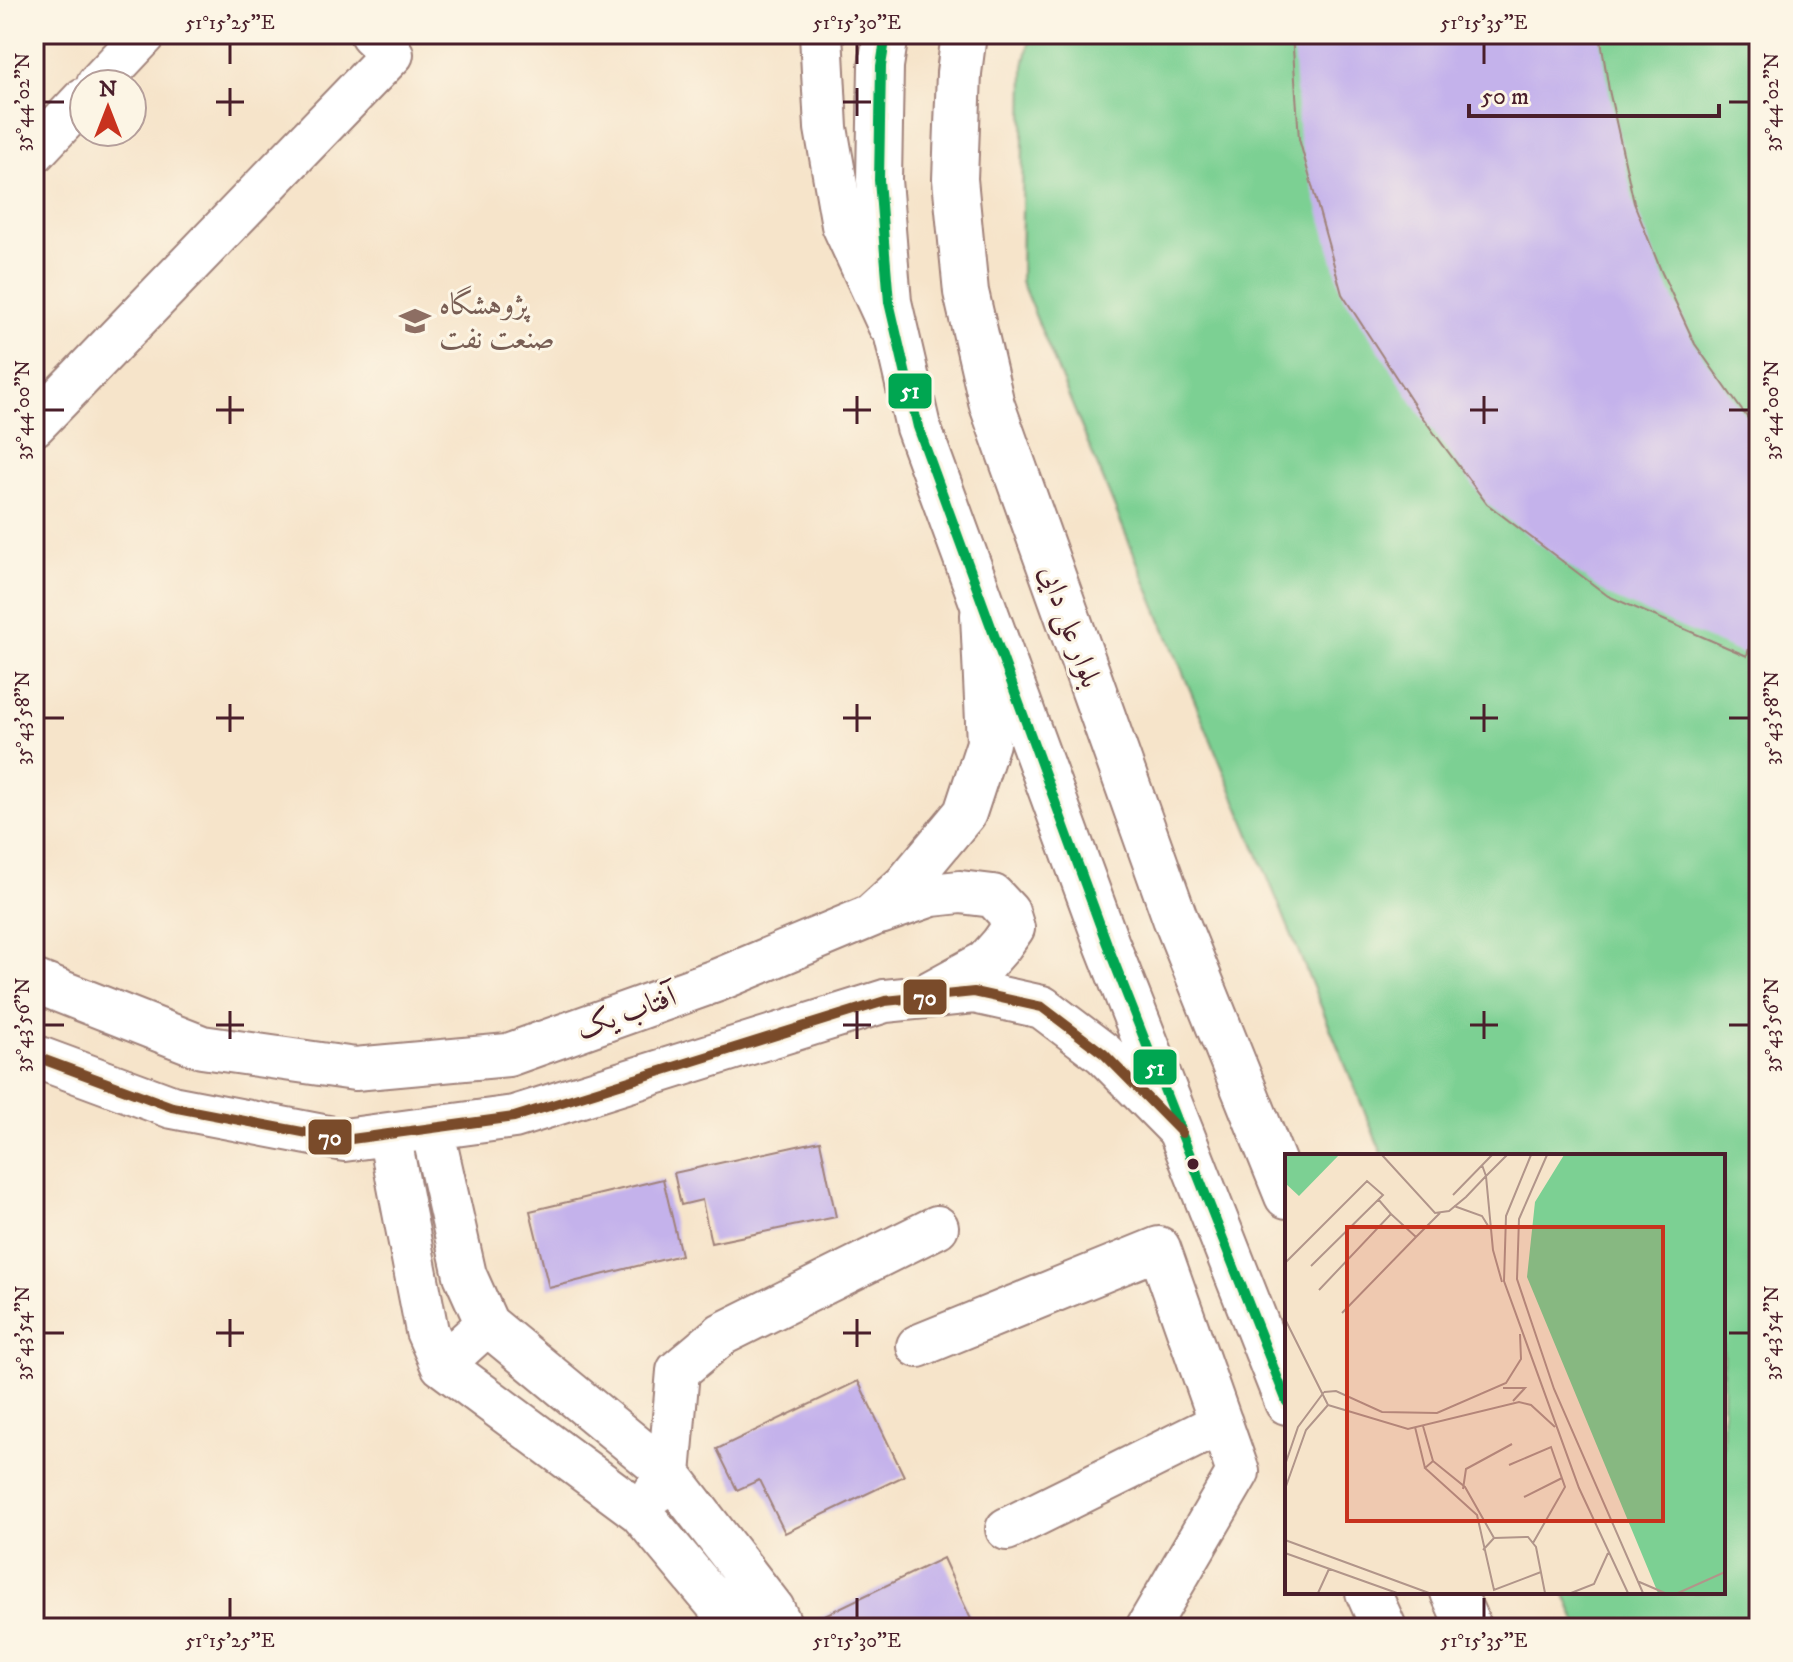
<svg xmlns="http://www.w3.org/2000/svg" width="1793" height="1662" font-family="'IM FELL DW Pica',Amiri,serif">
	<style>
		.green { fill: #7cd093; stroke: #63785f; stroke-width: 2 }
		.building { fill: #c4b2eb }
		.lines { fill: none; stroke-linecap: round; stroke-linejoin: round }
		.minor-casing { stroke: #a0827a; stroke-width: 46 }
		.major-casing { stroke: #a0827a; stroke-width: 48 }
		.minor { stroke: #fff; stroke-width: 42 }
		.major { stroke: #fff; stroke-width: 44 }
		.bus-1-casing { stroke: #fcf5e5; stroke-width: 16 }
		.bus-2-casing { stroke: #fcf5e5; stroke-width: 16 }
		.bus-1 { stroke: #00a651; stroke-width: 10 }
		.bus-2 { stroke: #7a4b2a; stroke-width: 10 }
		.ticks { fill: none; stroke: #4a1f2b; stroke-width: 3 }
		.bus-dot { fill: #4a1f2b; stroke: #fcf5e5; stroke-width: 3 }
		.labels { text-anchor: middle; stroke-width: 6; stroke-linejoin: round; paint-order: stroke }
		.education-label { font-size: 30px; fill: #785e54; stroke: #fcf5e5; text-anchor: start }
		.street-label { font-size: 30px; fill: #4a1f2b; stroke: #fcf5e5 }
		.inset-road { fill: none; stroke: #b1958a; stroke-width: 2 }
		.view { fill: #c8321e; fill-opacity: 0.15; stroke: #c8321e; stroke-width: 4 }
		.inset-edge { fill: none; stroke: #4a1f2b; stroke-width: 4 }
		.line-badge { stroke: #fcf5e5; stroke-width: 3 }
		.badge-label { font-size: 22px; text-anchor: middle; font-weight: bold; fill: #fff }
		.neatline { fill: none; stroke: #4a1f2b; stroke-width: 3 }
		.ticks-label { font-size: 20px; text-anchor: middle; fill: #4a1f2b }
	</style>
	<rect width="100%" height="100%" fill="#fcf5e5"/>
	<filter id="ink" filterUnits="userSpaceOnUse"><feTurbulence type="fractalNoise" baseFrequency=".0125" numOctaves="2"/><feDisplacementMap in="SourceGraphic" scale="16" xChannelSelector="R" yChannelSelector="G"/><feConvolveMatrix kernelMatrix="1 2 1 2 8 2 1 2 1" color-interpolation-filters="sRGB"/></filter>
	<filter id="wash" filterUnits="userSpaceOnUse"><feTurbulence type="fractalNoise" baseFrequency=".006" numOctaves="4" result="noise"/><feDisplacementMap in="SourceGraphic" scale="32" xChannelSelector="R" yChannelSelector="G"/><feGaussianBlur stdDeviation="1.8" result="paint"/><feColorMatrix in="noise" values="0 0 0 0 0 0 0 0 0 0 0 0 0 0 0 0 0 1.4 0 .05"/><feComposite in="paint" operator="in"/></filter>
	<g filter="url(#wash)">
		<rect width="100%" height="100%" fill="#f6e4ca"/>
		<path class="green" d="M1031,34h728v1594h-180l-15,-36h159v-436h-340l-362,-875 3,-215z"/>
		<g id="blocks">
			<path class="building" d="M1292,34h308l9,56 25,113 28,70 33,71 48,68 16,19v177l-12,48 -139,-60 -121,-92 -67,-90 -78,-120 -43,-155z
				M820,1141l16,76 -125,26 -9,-43 -21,5 -7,-32z
				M663,1179l18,76 -132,33 -19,-77z
				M858,1381l46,95 -119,57 -26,-53 -22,10 -20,-41z
				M943,1558l32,70h-172l-1,-2z"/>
		</g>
	</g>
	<g filter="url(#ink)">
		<use href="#blocks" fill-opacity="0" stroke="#a0827a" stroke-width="2"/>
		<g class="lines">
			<defs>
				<path id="minor" d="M821,34l5,94 17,97 46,100
					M98,84l47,-50
					M34,152l50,-53
					M34,425l358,-371 -21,-20
					M880,913l52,-18 28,-3 33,4 15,16 5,16 -12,17 -15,17 -55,30
					M34,981l168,66 153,22 153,-14 210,-75 153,-64 34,-31 60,-72 23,-70 -6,-128
					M34,1056l138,51 172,33 170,-23 371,-116 89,-9 68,15 62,47 78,79
					M432,1128l33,147 22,49
					M389,1134l38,197 15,34
					M918,1346l241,-98 79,224 -91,156
					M655,1492l14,-18 9,-103 44,-37 215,-107
					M1007,1529l214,-106
					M737,1628l-97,-116 -198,-147 45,-41 182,150 104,135 9,19"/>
				<path id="major" d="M886,34l-5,32 -2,114 10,122 29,125 189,517 180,458
					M964,34l-5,39 -4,106 11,113 26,113 183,513 112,278
					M1368,1592l16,36
					M1453,1592l16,36"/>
			</defs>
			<use href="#minor" class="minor-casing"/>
			<use href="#major" class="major-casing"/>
			<use href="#minor" class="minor"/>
			<use href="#major" class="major"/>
			<defs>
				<path id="bus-1" d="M886,34l-5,32 -2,114 10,122 29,125 189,517 180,458"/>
				<path id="bus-2" d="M34,1056l138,51 172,33 170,-23 371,-116 89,-9 68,15 62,47 78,79"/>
			</defs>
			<use href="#bus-1" class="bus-1-casing"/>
			<use href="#bus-2" class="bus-2-casing"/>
			<use href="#bus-1" class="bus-1"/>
			<use href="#bus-2" class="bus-2"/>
		</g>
	</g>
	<path class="ticks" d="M230,44v20M857,44v20M1484,44v20M230,88v28M857,88v28M44,102h20M216,102h28M843,102h28M1729,102h20M230,396v28M857,396v28M1484,396v28M44,410h20M216,410h28M843,410h28M1470,410h28M1729,410h20M230,704v28M857,704v28M1484,704v28M44,718h20M216,718h28M843,718h28M1470,718h28M1729,718h20M230,1011v28M857,1011v28M1484,1011v28M44,1025h20M216,1025h28M843,1025h28M1470,1025h28M1729,1025h20M230,1319v28M857,1319v28M44,1333h20M216,1333h28M843,1333h28M1729,1333h20M230,1598v20M857,1598v20M1484,1598v20"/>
	<defs>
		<symbol id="university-bare" viewBox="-9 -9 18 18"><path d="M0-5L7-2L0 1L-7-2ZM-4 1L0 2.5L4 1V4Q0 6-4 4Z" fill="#8d6e63" stroke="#fcf5e5" stroke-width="2.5" paint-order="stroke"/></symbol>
	</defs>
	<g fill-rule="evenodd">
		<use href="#university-bare" x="393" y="299" width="44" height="44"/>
	</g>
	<circle class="bus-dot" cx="1193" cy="1164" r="7"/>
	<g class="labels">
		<g class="education-label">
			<text x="439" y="314">پژوهشگاه<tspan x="439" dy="34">صنعت نفت</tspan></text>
		</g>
		<g class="street-label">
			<text transform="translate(1071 626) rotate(70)" y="10">بلوار علی دایی</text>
			<text transform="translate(626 1012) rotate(-20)" y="10">آفتاب یک</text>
		</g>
	</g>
	<g transform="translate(1285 1154)">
		<rect width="440" height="440" fill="#f6e4ca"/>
		<path d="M0,1h54l-40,41 -14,-13zM279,1h161v438h-67l-131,-316 8,-75z" fill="#7cd093"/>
		<path class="inset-road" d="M97,1l53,58 14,-2 17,-14 20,-21 -4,-11M246,1l-25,61 -2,65 75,207 49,105M262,1l-28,64 -2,60 37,110 89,204M168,41l39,-40M169,52l28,10 8,13M131,83l24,-24M1,108l81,-81 16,14 -72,71M217,128l-9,-32 -7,-74 21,-21M34,136l72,-76 -13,-15M57,159l74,-76 -25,-23M0,165l43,86M218,234h22l-12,13M39,238l12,-1 46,21 55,1 69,-30 15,-24 -1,-25M43,251l80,24 111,-27 12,3 24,22M138,272l10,35M130,273l10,41M0,311l13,-38 26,-35M224,311l42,-18 14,40 -32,56M0,335l21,-59 22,-25M178,335l3,-20 46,-25M239,343l38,-19M209,384l-29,-51 -32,-26 -8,7 52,47 17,75 47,-18M0,386l144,53M198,396l11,-12 34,-1 8,10 9,46M0,399l112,40M352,427l28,12M33,439l11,-24M286,439l23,-9 14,-31M393,439l47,-21"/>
		<path class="view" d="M62,73h316v294h-316z"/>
		<rect width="440" height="440" class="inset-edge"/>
	</g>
	<g class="line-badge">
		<rect x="887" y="372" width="46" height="38" rx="8" fill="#00a651"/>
		<rect x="902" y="978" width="46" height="38" rx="8" fill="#7a4b2a"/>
		<rect x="1132" y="1048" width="46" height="38" rx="8" fill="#00a651"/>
		<rect x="307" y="1118" width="46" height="38" rx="8" fill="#7a4b2a"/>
	</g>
	<g class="badge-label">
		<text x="910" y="398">51</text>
		<text x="925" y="1005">70</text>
		<text x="1155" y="1075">51</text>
		<text x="330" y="1145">70</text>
	</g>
	<rect width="1793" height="1662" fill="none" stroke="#fcf5e5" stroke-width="88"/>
	<g transform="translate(108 108)"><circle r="38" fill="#fcf5e5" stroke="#b59f9b" stroke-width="2"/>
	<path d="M0-6L14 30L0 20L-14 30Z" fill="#c8321e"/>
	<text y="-12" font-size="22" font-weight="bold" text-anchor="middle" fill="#4a1f2b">N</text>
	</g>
	<path d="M1469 104v12h250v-12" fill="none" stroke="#4a1f2b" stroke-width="4"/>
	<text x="1481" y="104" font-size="24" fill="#4a1f2b" stroke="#fcf5e5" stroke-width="6" paint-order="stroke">50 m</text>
	<rect x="44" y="44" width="1705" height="1574" class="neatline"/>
	<g class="ticks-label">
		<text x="230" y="29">51°15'25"E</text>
		<text x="857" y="29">51°15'30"E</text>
		<text x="1484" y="29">51°15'35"E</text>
		<text transform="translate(22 102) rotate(-90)" y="7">35°44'02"N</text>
		<text transform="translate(1771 102) rotate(-90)" y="7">35°44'02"N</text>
		<text transform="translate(22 410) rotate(-90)" y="7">35°44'00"N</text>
		<text transform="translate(1771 410) rotate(-90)" y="7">35°44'00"N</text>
		<text transform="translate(22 718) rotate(-90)" y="7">35°43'58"N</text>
		<text transform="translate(1771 718) rotate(-90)" y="7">35°43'58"N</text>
		<text transform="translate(22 1025) rotate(-90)" y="7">35°43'56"N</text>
		<text transform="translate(1771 1025) rotate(-90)" y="7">35°43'56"N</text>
		<text transform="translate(22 1333) rotate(-90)" y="7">35°43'54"N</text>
		<text transform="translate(1771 1333) rotate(-90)" y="7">35°43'54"N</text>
		<text x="230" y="1647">51°15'25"E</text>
		<text x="857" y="1647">51°15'30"E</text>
		<text x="1484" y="1647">51°15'35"E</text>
	</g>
</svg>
